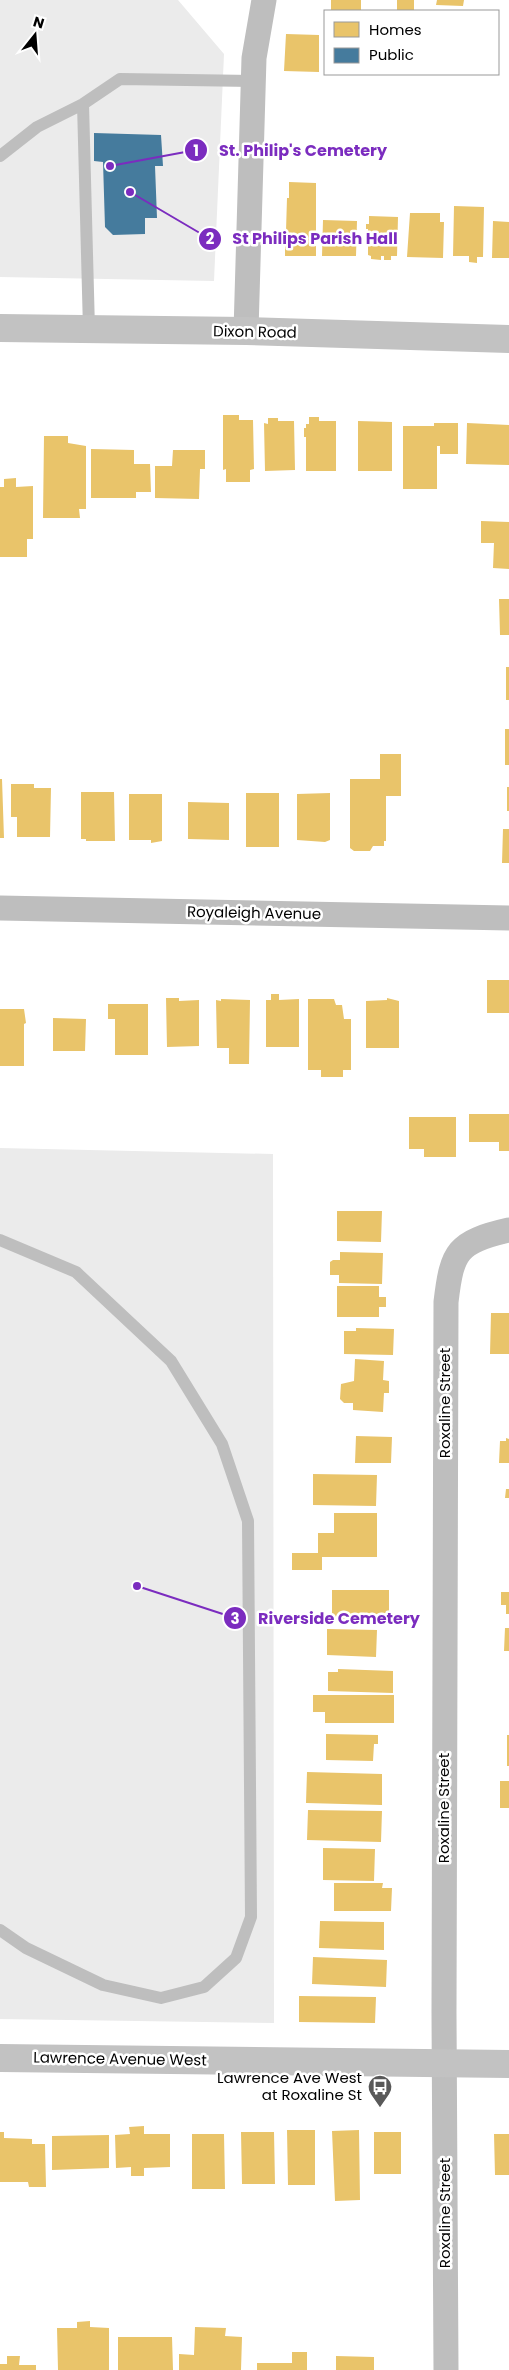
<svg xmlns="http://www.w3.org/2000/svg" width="509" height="2370" font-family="Poppins,sans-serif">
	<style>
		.green { fill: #ebebeb }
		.homes { fill: #e9c46a }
		.public { fill: #457b9d }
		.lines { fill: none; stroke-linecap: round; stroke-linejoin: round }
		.lane { stroke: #bebebe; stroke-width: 12 }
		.street { stroke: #bebebe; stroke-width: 25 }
		.secondary { stroke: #c2c2c2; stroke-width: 28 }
		.labels { text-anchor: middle; stroke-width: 5; stroke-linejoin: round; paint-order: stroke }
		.street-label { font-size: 15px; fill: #000; stroke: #fff }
		.poi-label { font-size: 15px; fill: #000; stroke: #fff; text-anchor: end }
		.leader { fill: none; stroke: #7b2cbf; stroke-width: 2 }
		.callout-dot { fill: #7b2cbf; stroke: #fff; stroke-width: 2 }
		.mark-label { font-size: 15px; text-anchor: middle; font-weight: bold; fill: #fff }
		.callout-label { font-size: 16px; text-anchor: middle; font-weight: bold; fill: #7b2cbf; stroke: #fff; stroke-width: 5; stroke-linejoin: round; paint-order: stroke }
	</style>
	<rect width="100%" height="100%" fill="#fff"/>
	<path class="green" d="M0,0h178l46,54 -10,227 -214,-4z
		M0,1148l273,6 1,869 -274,-4z"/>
	<path class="homes" d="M331,0h30v11h-30z
		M397,0h17v11h-17z
		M437,0h27l-1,6 -27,-1z
		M286,34l33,1v37l-35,-1z
		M289,182l27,1v73h-31v-15h-3v-10h4l1,-33h2z
		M454,206l30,1 -1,50h-6v6l-8,-1v-6h-16z
		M410,213h30v9h4l-1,36 -36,-1z
		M369,216l29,1 -1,39h-6v4h-7v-4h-3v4l-10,-1v-3l-3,-1v-26h-2v-5h3z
		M323,220l34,1 -1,35h-34z
		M493,221l16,1v36h-17z
		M223,415h16v5h14l1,49 -4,1v12h-24v-13l-3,1z
		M309,417h10v4h17v50h-30v-34h-2v-9h2v-4h3z
		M268,418h10v3h16l1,49 -30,1 -1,-48 4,1z
		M358,421l34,1v49h-34z
		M434,423h24v31h-18v-8h-3v43h-34v-63h31z
		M467,423l42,2v40l-43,-1z
		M44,436h24v7l18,3v63h-7l1,9h-37z
		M91,449l43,1v14h16l1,28h-15v6h-45z
		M173,450h32v19h-5l-1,30 -44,-1v-32h17z
		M16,478v9l17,-1v53h-6v18h-27v-70h4v-8z
		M481,521l28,1v47l-16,-1 1,-25h-13z
		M499,599h10v36h-9z
		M506,667h3v33h-3z
		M505,729h4v36h-4z
		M380,754h21v42h-15v45h-2v5h-11l-3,5h-16l-4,-3v-69h30z
		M0,779h2l2,59h-4z
		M11,784h23v4h17l-1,49h-33v-20h-6z
		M507,787h2v24h-2z
		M81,792h33l1,49h-29v-2h-5z
		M246,793h33v54h-33z
		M330,793v47l-5,2 -28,-2v-46z
		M129,794h33v47l-11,2v-3h-22z
		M188,802l41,1v37l-41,-1z
		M503,829h6v34h-7z
		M487,980h22v33h-22z
		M271,994h8v6l20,-1v48h-33v-47h5z
		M166,998h13v3l20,-1v46l-32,1z
		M387,998l12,3v47h-33v-47l21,-1z
		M221,999l29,1 -1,64h-20v-16h-12l-1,-48 5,1z
		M308,999h26l2,6h6l2,14h7v51h-8v7h-22v-7h-13z
		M108,1004h40v51h-33v-36h-7z
		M0,1009h24l2,14 -2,1v42h-24z
		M53,1018l33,1 -1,32h-32z
		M469,1114h40v37h-10v-9h-30z
		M409,1117h47v40h-32v-8h-15z
		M337,1211h45l-1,31 -44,-1z
		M340,1252l43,1 -1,31 -43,-1v-8h-9v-13l3,-2h7z
		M337,1286h42v11h7v10h-7v10h-42z
		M491,1313h18v41h-19z
		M356,1328l38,1 -1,26 -49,-1v-23h12z
		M355,1359l29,2 -1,19 6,1v12h-5l-1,19 -30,-2v-7h-9l-4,-4 1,-15 13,-3z
		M356,1436l36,1 -1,26h-36z
		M506,1438l3,1v24h-10l1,-22h6z
		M313,1474l64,1 -1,31 -63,-1z
		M506,1489h3v9h-4z
		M334,1513h43v44h-55v13h-30v-17h26v-20h16z
		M332,1590h57v31l-57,-1z
		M501,1592h8v22h-3v-9h-5z
		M505,1628h4v23h-5z
		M327,1629l50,1 -1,27 -49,-2z
		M338,1669l55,2v22l-65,-2v-19h10z
		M313,1695h81v28h-69v-11h-12z
		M326,1734l52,1v9h-4l-1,17 -47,-1z
		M507,1735h2v31h-2z
		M307,1772l75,2v31l-76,-2z
		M500,1781h9v27h-9z
		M308,1810l74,1 -1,31 -74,-2z
		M323,1848l52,1 -1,32 -51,-1z
		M334,1883h49l-1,5h10l-1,23h-57z
		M320,1921l64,1v28l-65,-2z
		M313,1957l74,3 -1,27 -74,-3z
		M299,1996l77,1 -1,26 -76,-1z
		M144,2126v8h26v33l-26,1v8h-13v-9l-15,1 -1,-33 15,-1 -1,-7z
		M287,2130h28v55h-27z
		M359,2130l1,70 -25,1 -3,-70z
		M0,2132h4v6l28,1v5h13l1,43h-17l-1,-5h-28z
		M241,2132h33l1,52h-33z
		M374,2132h27v42h-27z
		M192,2134h32l1,55h-33z
		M494,2134h15v41h-14z
		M109,2135v33l-57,2v-34z
		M90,2321v6l19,1v42h-51l-1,-42h20v-6z
		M195,2327l31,1 -1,8 17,1 -1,33h-62v-16l15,1z
		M118,2337h54l1,33h-55z
		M292,2352h15v18h-50v-7h35z
		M7,2356h13l-1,9h17v5h-36v-6h7z
		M336,2356l38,1v13h-38z"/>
	<path class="public" d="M94,133l67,2 2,31h-8l2,52h-12v16l-32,1 -8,-8 -2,-65 -9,-1z"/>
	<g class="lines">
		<path class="lane" d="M83,104l6,225
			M0,156l37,-29 46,-23 37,-25 133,2
			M0,1240l76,32 95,89 51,83 26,77 3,396 -15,41 -32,29 -43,11 -58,-13 -77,-37 -26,-18"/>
		<path class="street" d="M246,331l8,-273 10,-58
			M0,908l509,10
			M446,2370l-2,-357 2,-711c6,-51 11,-60 63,-72"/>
		<path class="secondary" d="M0,328l246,3 263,8
			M0,2058l509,6"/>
	</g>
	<defs>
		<symbol id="bus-pin" viewBox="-11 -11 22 30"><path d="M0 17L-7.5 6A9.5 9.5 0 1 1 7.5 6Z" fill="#595959" stroke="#fff"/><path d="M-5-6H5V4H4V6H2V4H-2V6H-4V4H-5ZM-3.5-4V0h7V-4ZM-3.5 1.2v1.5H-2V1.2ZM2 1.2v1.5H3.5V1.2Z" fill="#fff"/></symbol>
	</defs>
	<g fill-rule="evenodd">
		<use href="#bus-pin" x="366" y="2073" width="28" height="38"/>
	</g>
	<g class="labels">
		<g class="street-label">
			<text transform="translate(255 332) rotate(1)" y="5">Dixon Road</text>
			<text transform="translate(254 913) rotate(1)" y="5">Royaleigh Avenue</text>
			<text transform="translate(445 1403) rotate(-90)" y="5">Roxaline Street</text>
			<text transform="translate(444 1808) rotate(-90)" y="5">Roxaline Street</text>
			<text transform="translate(120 2059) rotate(1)" y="5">Lawrence Avenue West</text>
			<text transform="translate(445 2213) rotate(-90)" y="5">Roxaline Street</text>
		</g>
		<g class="poi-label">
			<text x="362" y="2083">Lawrence Ave West<tspan x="362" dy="17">at Roxaline St</tspan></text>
		</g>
	</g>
	<path class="leader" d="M110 166L196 150M130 192L210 239M137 1586L235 1618"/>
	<g class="callout-dot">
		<circle cx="110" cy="166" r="5"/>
		<circle cx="130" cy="192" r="5"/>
		<circle cx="137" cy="1586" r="5"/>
		<circle cx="196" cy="150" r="12"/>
		<circle cx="210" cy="239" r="12"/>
		<circle cx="235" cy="1618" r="12"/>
	</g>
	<g class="mark-label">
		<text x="196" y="156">1</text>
		<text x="210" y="244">2</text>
		<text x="235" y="1624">3</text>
	</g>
	<g class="callout-label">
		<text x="303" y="156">St. Philip's Cemetery</text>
		<text x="315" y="244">St Philips Parish Hall</text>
		<text x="339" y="1624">Riverside Cemetery</text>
	</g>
	<rect x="324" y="10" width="175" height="65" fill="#ffffff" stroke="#999999"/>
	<rect x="334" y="22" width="25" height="15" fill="#e9c46a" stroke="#999999"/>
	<text x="369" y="35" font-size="15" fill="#000000">Homes</text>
	<rect x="334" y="48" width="25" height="15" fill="#457b9d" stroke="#999999"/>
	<text x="369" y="60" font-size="15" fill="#000000">Public</text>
	<g transform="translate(35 35) rotate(17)" stroke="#ffffff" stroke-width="4" paint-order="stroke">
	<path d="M0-4L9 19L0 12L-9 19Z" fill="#000000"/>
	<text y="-8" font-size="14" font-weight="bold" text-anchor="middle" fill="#000000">N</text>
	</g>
</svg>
